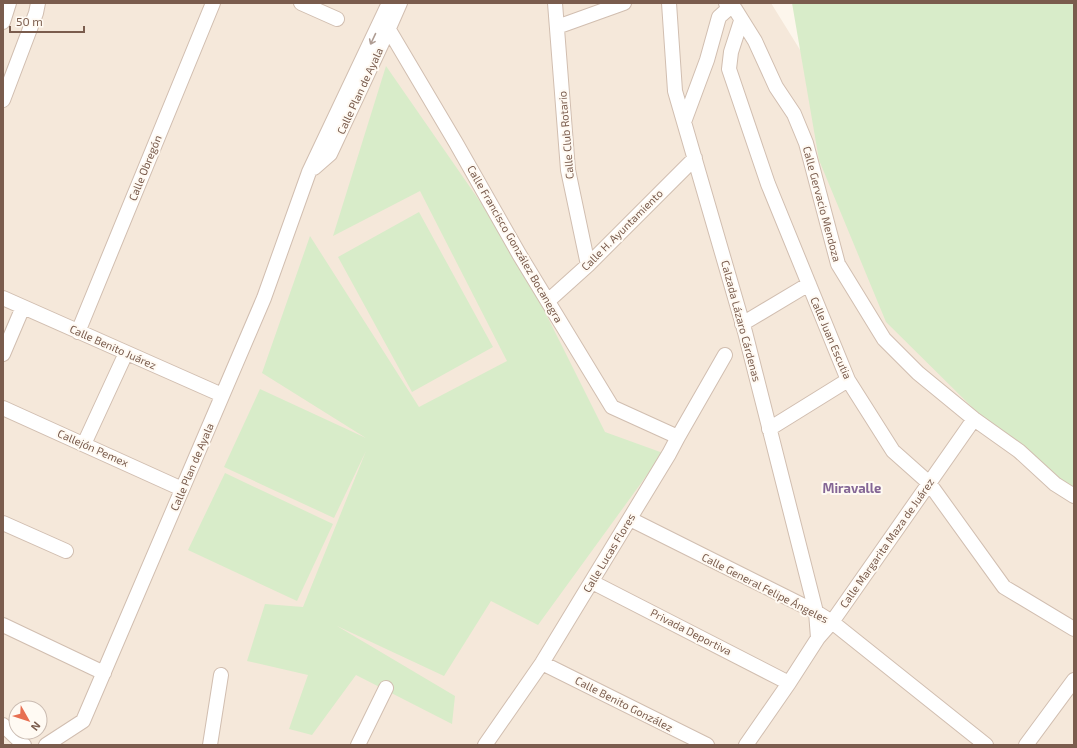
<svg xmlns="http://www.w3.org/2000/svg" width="1077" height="748" font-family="'Exo 2',sans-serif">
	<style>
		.residential { fill: #f5e8da; fill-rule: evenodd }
		.green { fill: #d8ecc9 }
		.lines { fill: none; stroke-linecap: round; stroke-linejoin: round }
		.minor-casing { stroke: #d1beb0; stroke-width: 16 }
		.minor { stroke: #fff; stroke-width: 14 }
		.oneway { stroke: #af9d94 }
		.labels { text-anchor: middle; stroke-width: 4; stroke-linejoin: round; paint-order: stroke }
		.street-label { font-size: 11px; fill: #7a5c4d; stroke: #fffaf3 }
		.quarter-label { font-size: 13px; font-weight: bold; fill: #846695; stroke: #fffaf3 }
	</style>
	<rect width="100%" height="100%" fill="#fdf6ec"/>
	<path class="residential" d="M3,3h768l189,305 114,97v340h-1071zM16,708h24v24h-24z"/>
	<path class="green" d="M792,3h282v484l-17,-6 -77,-66 -94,-93 -67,-162z
		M386,66l129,186 90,180 58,21 -125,172 -47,-24 -47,75 -107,-50 118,70 -3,28 -96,-49 -44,60 -23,-6 19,-54 -61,-14 18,-57 38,3 63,-156 -32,67 -110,-51 36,-78 106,49 -104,-65 48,-137 109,171 88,-46 -87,-170 -87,45z
		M419,212l74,135 -81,45 -74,-135z
		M225,473l108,51 -36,77 -109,-51z"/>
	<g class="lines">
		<defs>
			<path id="minor" d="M301,3l36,16
				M555,3l13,167 20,95
				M669,3l6,88 70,241 71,280 2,26
				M726,3l2,6h7l20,32 21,46 18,27 12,29 32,121 46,75 34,34 56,46 45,32 36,33 19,12
				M382,18l74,125 63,111 93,153 66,30
				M741,21l-10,31 -2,17 39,115 80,196 45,71 36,32 75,104 70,42
				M3,22l6,-19
				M557,27l67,-24
				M3,100l33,-87 2,-10
				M684,122l23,-62 12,-43 9,-8
				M314,168l16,-14 59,-126 11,-25
				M3,298l219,97
				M548,301l40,-36 107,-107
				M742,324l67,-40
				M78,332l135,-329
				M3,354l20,-47
				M3,408l179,81
				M769,429l79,-49
				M84,444l42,-91
				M630,519l186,93 16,10 154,123
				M3,523l63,28
				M592,582l197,101
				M3,625l101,48
				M542,663l165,82
				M3,725l21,20
				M46,745l37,-24 181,-423 45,-126 80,-169
				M210,745l11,-70
				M358,745l28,-57
				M485,745l57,-82 127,-209 9,-17 47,-82
				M746,745l43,-62 29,-45 14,-16 142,-203
				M1026,745l48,-65"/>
		</defs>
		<use href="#minor" class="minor-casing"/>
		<use href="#minor" class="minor"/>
	</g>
	<defs><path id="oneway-shaft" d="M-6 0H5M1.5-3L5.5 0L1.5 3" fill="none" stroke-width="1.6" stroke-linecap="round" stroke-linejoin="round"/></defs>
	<use class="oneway" href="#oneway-shaft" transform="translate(373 39) rotate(115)"/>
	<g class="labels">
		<g class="street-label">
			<text transform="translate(360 91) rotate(-65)" y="4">Calle Plan de Ayala</text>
			<text transform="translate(566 135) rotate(-95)" y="4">Calle Club Rotario</text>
			<text transform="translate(145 168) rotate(-68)" y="4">Calle Obregón</text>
			<text transform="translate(822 204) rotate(75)" y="4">Calle Gervacio Mendoza</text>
			<text transform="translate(622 230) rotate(-45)" y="4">Calle H. Ayuntamiento</text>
			<text transform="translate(515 244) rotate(60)" y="4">Calle Francisco González Bocanegra</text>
			<text transform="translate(741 321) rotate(75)" y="4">Calzada Lázaro Cárdenas</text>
			<text transform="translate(831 338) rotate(67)" y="4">Calle Juan Escutia</text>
			<text transform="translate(113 347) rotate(24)" y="4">Calle Benito Juárez</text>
			<text transform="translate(93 448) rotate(24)" y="4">Callejón Pemex</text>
			<text transform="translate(192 467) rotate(-67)" y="4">Calle Plan de Ayala</text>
			<text transform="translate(887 543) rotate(-55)" y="4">Calle Margarita Maza de Juárez</text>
			<text transform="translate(609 553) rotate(-59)" y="4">Calle Lucas Flores</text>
			<text transform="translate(765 588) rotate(27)" y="4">Calle General Felipe Ángeles</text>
			<text transform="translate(691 632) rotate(27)" y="4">Privada Deportiva</text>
			<text transform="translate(624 704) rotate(27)" y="4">Calle Benito González</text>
		</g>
		<g class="quarter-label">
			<text x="852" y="493">Miravalle</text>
		</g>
	</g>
	<rect width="1077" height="748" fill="none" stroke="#7a5c4d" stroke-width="8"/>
	<g transform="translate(28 720) rotate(129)"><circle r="19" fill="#fffaf3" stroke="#cabbb1"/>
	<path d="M0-3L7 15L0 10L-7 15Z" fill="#e76f51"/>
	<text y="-6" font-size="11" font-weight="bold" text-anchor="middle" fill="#7a5c4d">N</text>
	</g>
	<path d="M10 26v6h74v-6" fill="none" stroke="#7a5c4d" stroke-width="2"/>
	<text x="16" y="26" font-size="12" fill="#7a5c4d" stroke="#fffaf3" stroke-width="3" paint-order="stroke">50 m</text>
</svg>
